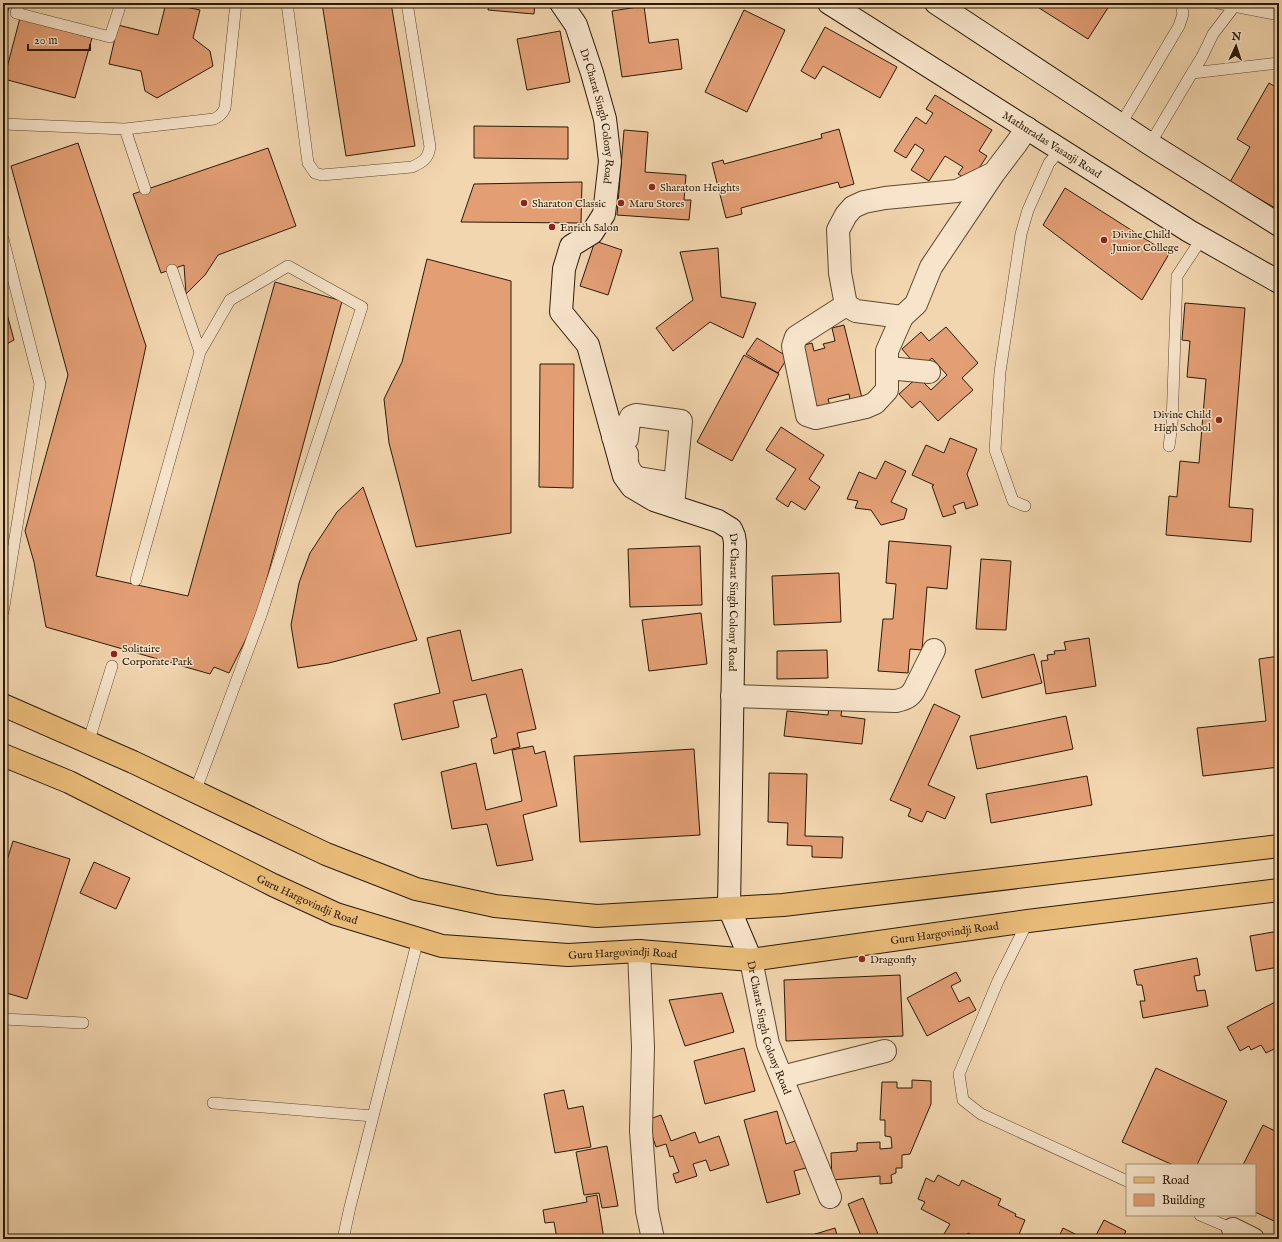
<svg xmlns="http://www.w3.org/2000/svg" width="1282" height="1242" font-family="'IM FELL English',serif">
	<style>
		.building { fill: #e39e74; stroke: #2a1a05 }
		.lines { fill: none; stroke-linecap: round; stroke-linejoin: round }
		.lane-casing { stroke: #5c4930; stroke-width: 12 }
		.street-casing { stroke: #5c4930; stroke-width: 24 }
		.secondary-casing { stroke: #2a1a05; stroke-width: 24 }
		.primary-casing { stroke: #2a1a05; stroke-width: 24 }
		.lane { stroke: #f7e4cb; stroke-width: 11 }
		.street { stroke: #f7e4cb; stroke-width: 22 }
		.secondary { stroke: #f7e4cb; stroke-width: 22 }
		.primary { stroke: #e9bb78; stroke-width: 22 }
		.poi-dot { fill: #8f2418; stroke: #f7e4cb; stroke-width: 1.5 }
		.labels { text-anchor: middle; stroke-width: 3; stroke-linejoin: round; paint-order: stroke }
		.street-label { font-size: 11px; fill: #2a1a05; stroke: #f7e4cb }
		.poi-label { font-size: 11px; fill: #2a1a05; stroke: #f7e4cb; text-anchor: start }
	</style>
	<rect width="100%" height="100%" fill="#f2d6af"/>
	<filter id="stains"><feTurbulence type="fractalNoise" baseFrequency=".005" numOctaves="4"/><feColorMatrix values="0 0 0 0 .2 0 0 0 0 .09 0 0 0 0 .02 0 0 0 .5 -.17"/></filter>
	<radialGradient id="worn" r=".72"><stop offset=".6" stop-color="#630" stop-opacity="0"/><stop offset="1" stop-color="#630" stop-opacity=".3"/></radialGradient>
	<path class="building" d="M3,3h7l-5,19 -2,-1z
		M166,3l34,7 -7,28 17,13 3,15 -56,32 -12,-7 -4,-20 -32,-7 9,-39 40,10z
		M322,3h69l24,143 -69,10z
		M489,3h46l-1,11 -46,-4z
		M1038,3h73l-23,36 -52,-33z
		M644,6l5,37 29,-4 4,30 -60,8 -10,-66z
		M744,10l41,20 -38,82 -42,-20z
		M20,18l72,20 -17,60 -71,-19z
		M825,27l72,40 -17,31 -57,-32 -8,13 -14,-8z
		M560,31l10,51 -43,8 -10,-51z
		M1269,83l10,6v118l-2,2 -47,-27 20,-35 -13,-8z
		M935,95l57,35 -13,21 8,5 -17,26 -12,-8 5,-7 -18,-11 -16,25 -18,-11 13,-20 -9,-6 -9,14 -12,-7 22,-34 10,7 7,-11 -7,-4z
		M474,126l94,1v32l-94,-1z
		M839,129l15,55 -14,4 -2,-6 -97,26 1,6 -16,4 -14,-55 11,-3 1,4 98,-26 -1,-4z
		M624,130l24,2 -3,40 41,3 -2,25h7l-2,20 -72,-5z
		M78,143l68,203 -50,230 92,20 87,-314 67,19 -86,318 -27,54 -15,-6 -4,7 -164,-47 -12,-65 -9,-31 43,-156 -57,-209z
		M268,148l28,78 -78,29 -13,20 -19,19 -2,-29 -23,8 -28,-79z
		M582,182l-1,41 -120,-1 13,-38z
		M1065,188l104,66 -27,46 -99,-75z
		M595,241l27,9 -14,45 -28,-9z
		M718,248l3,49 35,6 -13,35 -33,-16 -37,29 -17,-23 37,-28 -13,-48z
		M427,259l84,22v252l-95,14 -27,-104 -5,-44 18,-37z
		M3,299l11,41 -11,6z
		M1185,303l60,5 -16,199 24,2 -2,33 -85,-7 3,-39 8,1 3,-36 19,2 7,-84 -19,-2 3,-36 -8,-1z
		M844,325l19,77 -12,3 -2,-11 -21,5 3,11 -18,4 -16,-67 15,-4 2,8 11,-3 -2,-4 12,-3 -3,-13z
		M946,327l32,36 -16,15 11,12 -35,31 -18,-20 -8,7 -13,-14 19,-17 13,13 16,-15 -15,-17 -13,11 -17,-20 19,-17 8,9z
		M757,338l31,19 -10,16 -32,-19z
		M744,355l35,19 -47,87 -35,-19z
		M540,364h34l-1,124 -34,-1z
		M781,427l43,28 -15,24 11,8 -15,23 -14,-9 -3,6 -12,-8 20,-30 -30,-19z
		M950,438l27,11 -10,25 11,31 -12,4 -2,-7 -11,4 3,7 -13,4 -11,-31 2,-1 -22,-10 14,-30 18,8z
		M885,461l21,10 -15,31 16,7 -3,10 -23,6 -10,-15 -16,-2 3,-7 -11,-2 12,-27 17,7z
		M363,487l54,153 -88,23 -31,5 -7,-43 8,-42 11,-30 27,-41z
		M889,541l62,5 -4,43 -20,-2 -5,63 -12,-1 -2,24 -30,-2 5,-52h10l3,-35 -10,-1z
		M700,546l2,59 -72,2 -2,-58z
		M981,559l30,2 -5,69 -30,-1z
		M839,573l2,49 -67,3 -2,-49z
		M701,613l6,51 -58,7 -7,-51z
		M460,630l12,51 50,-12 14,60 -19,4 3,14 -26,7 -3,-15 6,-2 -11,-43 -33,7 6,26 -57,13 -8,-36 46,-11 -13,-55z
		M1089,638l7,48 -50,8 -5,-33 7,-1 -1,-5 8,-1 -1,-3 12,-1 -2,-8z
		M827,650l1,28 -51,1v-28z
		M1034,654l8,29 -60,15 -7,-28z
		M1279,656v111l-76,9 -6,-48 69,-7 -7,-62z
		M934,704l26,12 -32,69 27,12 -10,22 -18,-8 -5,11 -14,-6 3,-7 -21,-9z
		M829,707l13,1 -1,8 24,3 -3,25 -78,-8 3,-25 41,4z
		M1066,716l7,33 -96,20 -7,-33z
		M533,746l2,8 10,-3 12,55 -34,9 10,45 -36,6 -10,-42 -35,5 -11,-57 35,-9 10,47 36,-9 -10,-51z
		M694,749l6,86 -120,7 -6,-86z
		M769,773l38,1 -2,62 38,1 -1,21 -30,-1v-11l-25,-1 1,-22 -20,-1z
		M1087,776l5,29 -101,18 -5,-29z
		M13,841l57,18 -43,140 -24,-7v-119z
		M94,862l36,16 -14,31 -36,-16z
		M1279,931v36l-23,4 -6,-35z
		M1197,958l3,17 -6,1 3,15 8,-1 3,16 -65,12 -3,-17h5l-3,-16h-5l-3,-15z
		M956,972l5,9 -10,5 8,16 10,-5 7,13 -49,26 -20,-38z
		M900,975l3,61 -117,5 -2,-61z
		M722,993l12,39 -49,14 -16,-46z
		M1279,1000v38l-5,2 4,7 -12,6 -5,-8 -10,5 -2,-4 -9,5 -13,-24z
		M744,1048l11,43 -50,13 -11,-43z
		M1156,1068l71,33 -30,64h-24l-51,-23z
		M912,1080l19,1v23l-21,50 -8,1v13h-6v5l-5,2 1,8 -12,1v-8l-48,4 -1,-27 26,-2v-8l23,-1v7l12,-1 -1,-11 -6,-1v-16h-5l2,-38h15v6h15z
		M564,1090l4,19 15,-3 8,41 -36,6 -11,-59z
		M777,1111l9,33 12,-4 8,28 -12,3 6,23 -33,9 -23,-83z
		M661,1115l10,26 24,-9 4,11 20,-7 10,29 -19,6 -4,-11 -13,4 4,12 -21,7 -3,-9 6,-2 -6,-16 -3,1 -4,-13 -10,3 -9,-27z
		M1263,1125l16,8v84l-3,5 -21,-10v-47h-12z
		M607,1146l11,60 -16,2 -3,-15 -15,2 -8,-43z
		M938,1175l21,11 3,-6 39,19 -3,6 18,9 -1,2 10,4 -8,19h-4l-8,-4 -2,4h-23l-12,-6 -3,6h-12l-9,-5 6,-10 -29,-15 4,-7 -7,-3 8,-21 8,4z
		M597,1195l7,44h-47l-3,-17 -9,1 -2,-13 44,-8 -1,-5z
		M863,1198l17,41h-19l1,-1 -14,-34z
		M1104,1220l22,11 -4,8h-28z
		M835,1228l3,11h-39z
		M1063,1228l22,11h-27z"/>
	<g class="lines">
		<defs>
			<path id="lane" d="M19,3l-3,10 94,24 11,-34
				M287,3l21,160 7,10 7,2 90,-8c11,-5 16,-8 18,-20l-23,-144
				M1218,3l61,12
				M1192,73l10,-16 11,-23 23,-30
				M3,124l122,5 89,-10c6,-3 8,-5 11,-11l11,-105
				M1121,124l58,-98 4,-12 -2,-11
				M125,129l20,60
				M1150,144l42,-71 87,-10
				M3,239l37,145 -37,228
				M172,270l28,82
				M1169,446l3,-21 5,-149 25,-38
				M1025,506l-12,-5 -18,-51 5,-78 21,-138 7,-24 21,-47 11,-13
				M136,580l64,-228 30,-52 58,-34 74,41 -101,308 -66,177
				M88,743l24,-77
				M1028,921l-30,60 -39,93 4,26 18,14 146,67
				M3,1019l80,4
				M213,1103l160,13
				M1200,1215l33,14
				M343,1239l7,-32 68,-268"/>
			<g id="street">
				<path d="M994,173l-63,94 -15,37 -14,13 -46,-6 -10,-6 -6,-32 -2,-43 8,-15 7,-8 11,-5 21,-4 72,-7 37,-18 22,-29 11,-16"/>
				<path d="M846,305l-50,32 -3,9 14,69 9,3 50,-11 9,-4 12,-13v-39l15,-34"/>
				<path d="M888,368l41,4"/>
				<path d="M613,437l14,2 2,-18 2,-4 5,-2 45,6 -8,85"/>
				<path d="M627,454c-1,9 1,19 11,24l37,6"/>
				<path d="M732,696l164,5c9,-2 14,-4 18,-11l20,-40"/>
				<path d="M639,951l4,96 -2,84 6,80 6,28"/>
				<path id="s1" d="M751,960l17,84 62,153"/>
				<path d="M782,1077l103,-26"/>
				<path d="M1233,1229l20,10"/>
			</g>
			<g id="secondary">
				<path id="s2" d="M561,3l15,22 16,48 13,46 5,42 -6,53 -12,19 -21,13 -7,23 -3,43 27,33 36,131 8,11 22,13 64,21 13,8 3,7 1,7 -6,365 22,52"/>
				<path id="s3" d="M829,3l360,228 90,51"/>
				<path d="M936,3l214,141 129,81"/>
			</g>
			<g id="primary">
				<path d="M3,705l130,57 193,92 90,35 79,17 102,10 186,-11 496,-59"/>
				<path id="s4" d="M3,755l66,27 204,103 63,29 106,32 126,9 71,-4 112,9 277,-39 251,-31"/>
			</g>
		</defs>
		<use href="#lane" class="lane-casing"/>
		<use href="#street" class="street-casing"/>
		<use href="#secondary" class="secondary-casing"/>
		<use href="#primary" class="primary-casing"/>
		<use href="#lane" class="lane"/>
		<use href="#street" class="street"/>
		<use href="#secondary" class="secondary"/>
		<use href="#primary" class="primary"/>
	</g>
	<g class="poi-dot">
		<circle cx="652" cy="187" r="4"/>
		<circle cx="524" cy="203" r="4"/>
		<circle cx="621" cy="203" r="4"/>
		<circle cx="552" cy="227" r="4"/>
		<circle cx="1104" cy="240" r="4"/>
		<circle cx="1219" cy="420" r="4"/>
		<circle cx="114" cy="654" r="4"/>
		<circle cx="862" cy="959" r="4"/>
	</g>
	<g class="labels">
		<g class="street-label">
			<text dy="4" stroke="none"><textPath href="#s2" startOffset="121">Dr Charat Singh Colony Road</textPath></text>
			<text dy="4" stroke="none"><textPath href="#s3" startOffset="264">Mathuradas Vasanji Road</textPath></text>
			<text dy="4" stroke="none"><textPath href="#s2" startOffset="709">Dr Charat Singh Colony Road</textPath></text>
			<text dy="4" stroke="none"><textPath href="#s4" startOffset="337">Guru Hargovindji Road</textPath></text>
			<text dy="4" stroke="none"><textPath href="#s4" startOffset="985">Guru Hargovindji Road</textPath></text>
			<text dy="4" stroke="none"><textPath href="#s4" startOffset="661">Guru Hargovindji Road</textPath></text>
			<text dy="4" stroke="none"><textPath href="#s1" startOffset="70">Dr Charat Singh Colony Road</textPath></text>
		</g>
		<g class="poi-label">
			<text x="660" y="191">Sharaton Heights</text>
			<text x="532" y="207">Sharaton Classic</text>
			<text x="629" y="207">Maru Stores</text>
			<text x="560" y="231">Enrich Salon</text>
			<text x="1112" y="238">Divine Child<tspan x="1112" dy="13">Junior College</tspan></text>
			<text x="1211" y="418" text-anchor="end">Divine Child<tspan x="1211" dy="13">High School</tspan></text>
			<text x="122" y="652">Solitaire<tspan x="122" dy="13">Corporate Park</tspan></text>
			<text x="870" y="963">Dragonfly</text>
		</g>
	</g>
	<rect width="1282" height="1242" fill="none" stroke="#f2d6af" stroke-width="16"/>
	<rect x="4" y="4" width="1274" height="1234" fill="none" stroke="#2a1a05" stroke-width="2"/>
	<rect x="8" y="8" width="1266" height="1226" fill="none" stroke="#2a1a05"/>
	<rect x="1126" y="1164" width="130" height="52" fill="#f7e4cb" stroke="#a5937c"/>
	<rect x="1134" y="1177" width="20" height="6" fill="#e9bb78" stroke="#a5937c"/>
	<text x="1162" y="1184" font-size="12" fill="#2a1a05">Road</text>
	<rect x="1134" y="1194" width="20" height="12" fill="#e39e74" stroke="#a5937c"/>
	<text x="1162" y="1204" font-size="12" fill="#2a1a05">Building</text>
	<g transform="translate(1236 46) rotate(3)" stroke="#f7e4cb" stroke-width="3" paint-order="stroke">
	<path d="M0-3L7 15L0 10L-7 15Z" fill="#2a1a05"/>
	<text y="-6" font-size="11" font-weight="bold" text-anchor="middle" fill="#2a1a05">N</text>
	</g>
	<path d="M28 44v6h62v-6" fill="none" stroke="#2a1a05" stroke-width="2"/>
	<text x="34" y="44" font-size="12" fill="#2a1a05" stroke="#f7e4cb" stroke-width="3" paint-order="stroke">20 m</text>
	<rect width="100%" height="100%" filter="url(#stains)"/>
	<rect width="100%" height="100%" fill="url(#worn)"/>
</svg>
